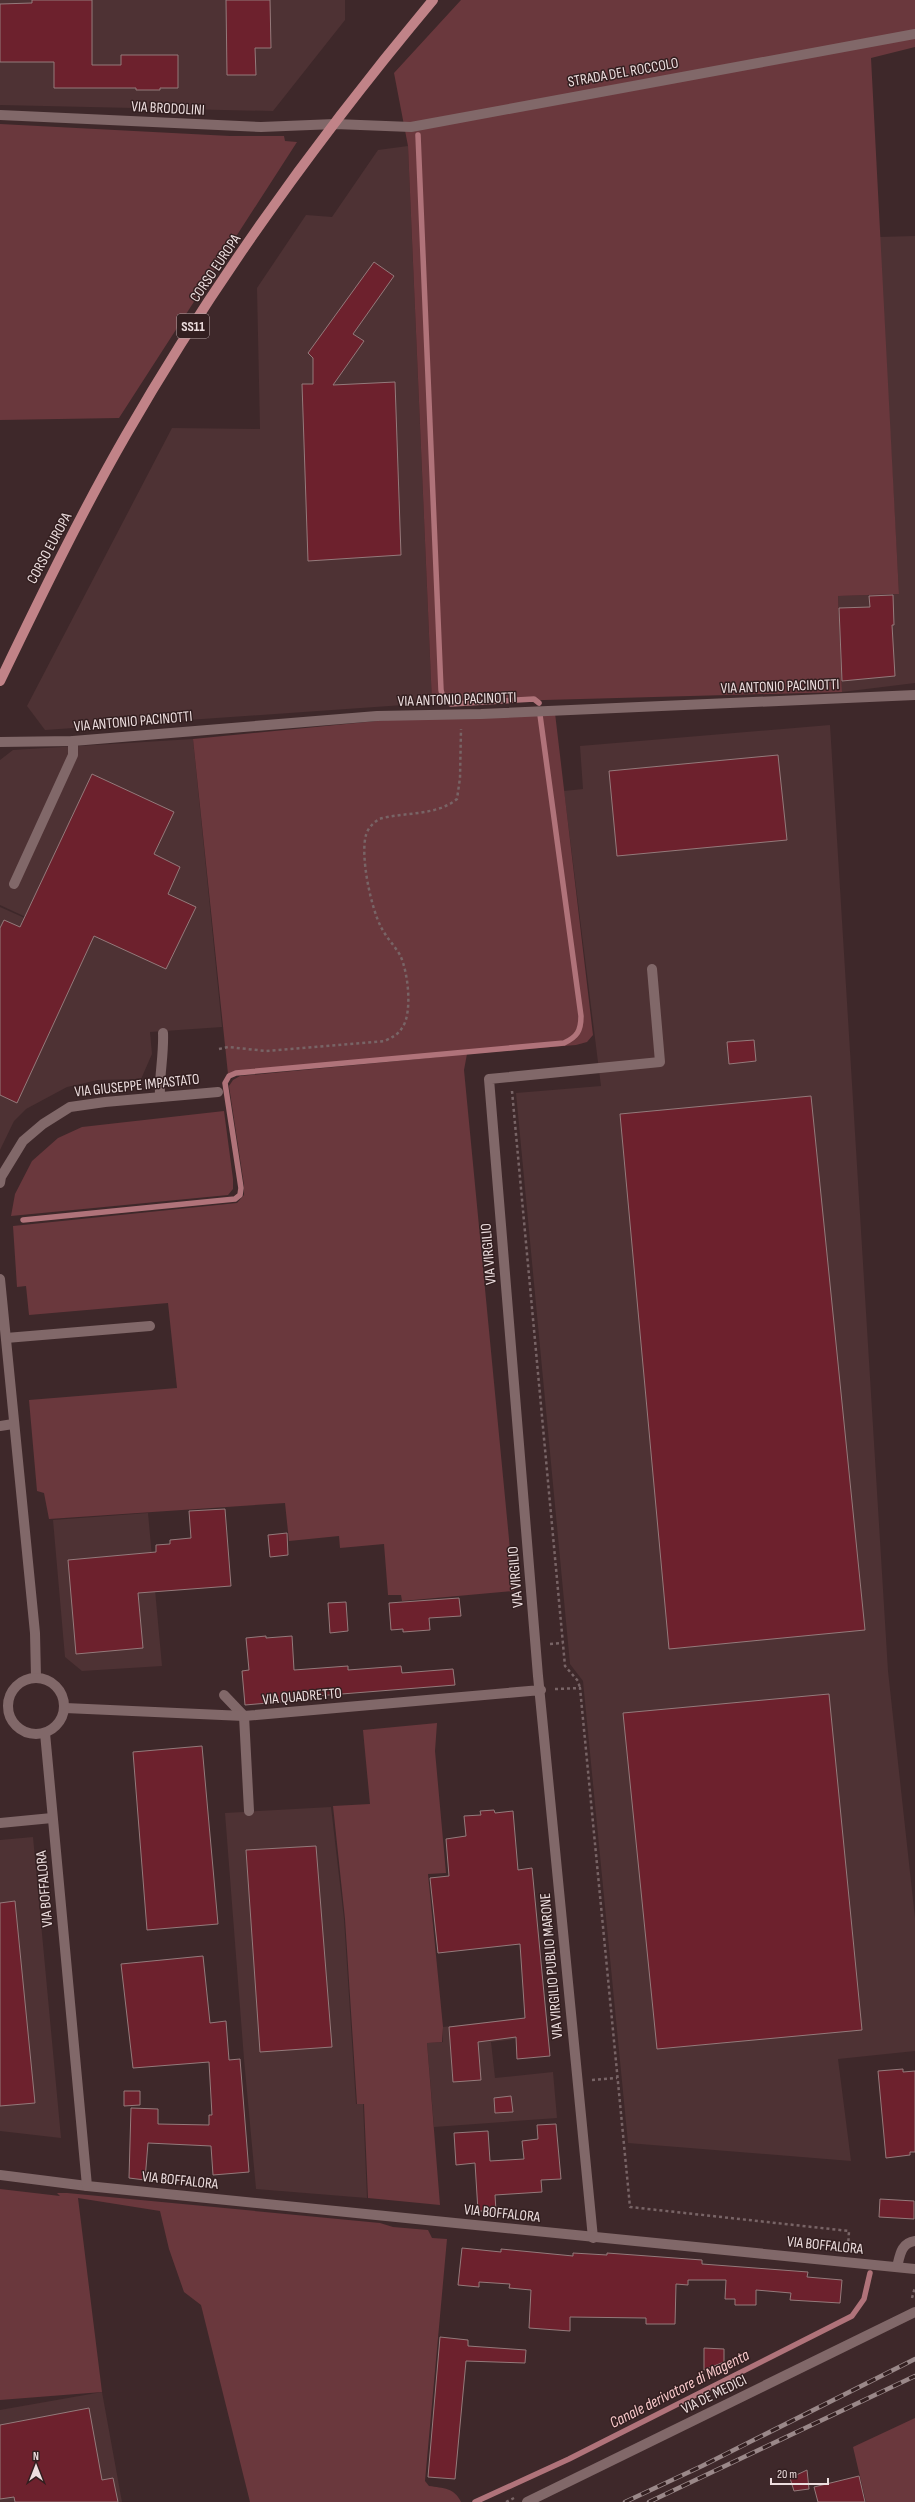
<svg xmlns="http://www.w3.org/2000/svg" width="915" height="2502" font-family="'Sofia Sans Condensed',sans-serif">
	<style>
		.built { fill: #4e3234 }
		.green { fill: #6a383d }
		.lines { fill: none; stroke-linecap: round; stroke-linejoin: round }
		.stream { stroke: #b0737a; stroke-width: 5.5 }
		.building { fill: #6d212d; stroke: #947a7b }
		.path { stroke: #786466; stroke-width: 2.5; stroke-dasharray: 3 3; stroke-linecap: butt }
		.lane { stroke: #816869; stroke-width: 10 }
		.street { stroke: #816869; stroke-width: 10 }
		.secondary { stroke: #816869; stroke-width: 10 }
		.primary { stroke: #c18388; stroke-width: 10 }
		.rail-casing { stroke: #9a8889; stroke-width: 4.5 }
		.rail { stroke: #331f20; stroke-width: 3; stroke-dasharray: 9; stroke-linecap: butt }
		.labels { text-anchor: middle; stroke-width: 3; stroke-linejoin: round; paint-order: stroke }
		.shield { fill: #331f20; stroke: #b5a5a6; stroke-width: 1 }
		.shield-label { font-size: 14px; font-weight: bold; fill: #eddedf }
		.street-label { font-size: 15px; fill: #eddedf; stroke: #331f20 }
		.water-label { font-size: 16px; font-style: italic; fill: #f8c8ca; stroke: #331f20 }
	</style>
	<rect width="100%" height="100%" fill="#3e282a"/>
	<path class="built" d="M0,0h345v20l-72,91 -273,-6z
		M408,146l24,557 -387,27 -18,-24 145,-278 88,1 -3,-141 49,-73 26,2 46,-67z
		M915,236v447l-73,9 -4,-96 61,-2 -20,-357z
		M830,725l58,946 27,247v133l-77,8 13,102 -223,-18 -45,-462 -13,-17 -54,-571 85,-7 -37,-295 19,-2 -3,-43z
		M193,739l29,288 -72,5 2,22 -11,25 -43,1 -31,7 -41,22 -12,12 -14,29v-243l90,40 -90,-42v-145l13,-10z
		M148,1513l14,153 -80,5 -17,-14 -12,-137z
		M331,1807l13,112 12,185h7l4,94 -111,-9 -12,-130 -19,-246z
		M33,1837l28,301 -61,-7v-291z
		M513,2019l2,20 -24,3 4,36 58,-6 4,46 -123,9 -7,-84 16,-1v-15z
		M102,2392l20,110h-122v-92z"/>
	<path class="green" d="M461,0h454v47l-44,11 28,536 -61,2 4,96 -410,11 -24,-557 -14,-73z
		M0,124l230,12h54l1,5 12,1 -178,276 -119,2z
		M555,713l38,322 -6,7 -11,3 -109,9 -3,16 50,521 -112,10 -1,-6h-13l-4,-51 -44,4 -1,-12 -50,5 -4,-38 -236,16 -5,-26 -7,-2 -8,-91 148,-12 -9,-85 -139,12 -3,-29 -9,1 -4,-61 224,-23 7,-8v-10l-15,-99 4,-6 7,-4 199,-19 -211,17 -35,-335 194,-19z
		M224,1111l9,68v10l-5,6 -217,21 4,-22 17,-33 26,-23 24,-11z
		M437,1723l-2,28 11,122 -18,1 15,153 -1,15 -15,1 13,162 -72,-7 -4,-94h-7l-12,-185 -12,-113 37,-2 -7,-74z
		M0,2189l60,7 -3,-3h10l313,30 13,4 35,3 4,8 15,1 -22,242 4,5c14,2 26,2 32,16h-211l-49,-197 -17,-13 -15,-43 -9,-38 -82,-13 24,194 -102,8z
		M915,2418v84h-49l-13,-55z"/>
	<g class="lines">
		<path class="stream" d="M418,135l23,555 2,8 8,6 83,-5 5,4
			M23,1220l212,-21 5,-4 1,-7 -16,-105 4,-7 7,-3 328,-30c13,-6 17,-12 17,-27l-41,-301
			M475,2502l94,-43 283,-143 12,-17 6,-26"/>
	</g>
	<path class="building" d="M32,0h60v65h29v-10h57v33h-18v2h-24v-2h-82v-26h-54v-58l32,-1z
		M226,0h44l1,48h-16l1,27h-29z
		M374,262l20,14 -41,58 11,7 -31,44 62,-3 6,173 -93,6 -6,-177h11v-26l-5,-5z
		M893,595l1,30h-2l3,51 -53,5 -3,-73 31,-1 -1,-11z
		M778,755l9,85 -170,16 -8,-85z
		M92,774l82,38 -20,42 26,13 -12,27 28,13 -30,62 -72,-33 -77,167 -17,-8v-167l4,-8 16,7z
		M754,1040l2,21 -27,3 -2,-22z
		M811,1096l54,534 -196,19 -49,-535z
		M225,1509l6,77 -93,7 5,55 -67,6 -8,-94 88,-8v-7l14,-1v-4l21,-2 -2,-27z
		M287,1533l1,22 -18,2 -2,-22z
		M459,1598l2,18 -32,2 1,12 -27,2v-3l-12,1 -2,-27z
		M346,1602l2,29 -18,2 -2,-30z
		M266,1636v2l26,-2 2,34 54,-4v4l53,-4 1,7 51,-4 2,16 -164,13v3l-46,4 -3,-34 7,-1 -3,-32z
		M829,1694l33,336 -205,19 -34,-336z
		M202,1746l16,178 -71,6 -14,-178z
		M494,1810l1,3 18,-2 5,59 14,-2 18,188 -33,3 -1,-22 -38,5 3,38 -28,2 -4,-55 76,-9 -5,-74 -82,9 -8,-75 19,-2 -3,-37 20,-3 -2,-20 17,-1 -1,-4z
		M316,1846l16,201 -72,5 -14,-202z
		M15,1901l20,202 -35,3v-203z
		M203,1956l7,67 16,-2 3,39 11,-1 9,113 -36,3 -2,-29 -63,-3 -3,37 -16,-2 2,-70 27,1v15l51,1v-10h3l-3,-53 -76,6 -12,-104z
		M903,2069v3l12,-1v81h-5v3l-24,3 -8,-87z
		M124,2091h16v14l-16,1z
		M511,2096l2,16 -18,1 -1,-15z
		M556,2124l5,55 -20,1 1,12 -47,3 1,16h-18l-3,-48 -19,2 -2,-32 34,-2 2,30 34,-2 -2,-18 16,-2 -1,-14z
		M880,2199l34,2v18l-35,-2z
		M462,2248l39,4v-3l72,7v-3l34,2v-2l95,7v4l106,8 -1,5 35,3 -2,23 -50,-3 1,-7 -35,-3v15h-21v-6h-10l1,-19h-38v5l-12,-1 -1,40h-29v-6l-76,-1v14l-41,-3 2,-38 -22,-2 1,-4 -31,-2v5l-21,-2z
		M440,2337l28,3v6l58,4 -1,13 -59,-2 -11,118 -27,-2z
		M704,2348l20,1v13l-20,8z
		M89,2408l13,72 11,-2 5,24h-103l-1,-5 -14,2v-74z
		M807,2470l2,19 -15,2 -4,-13z
		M859,2476l6,26h-47l-4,-15z"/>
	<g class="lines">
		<path class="path" d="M219,1049l9,-2 38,4 119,-10c7,-4 13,-6 17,-13 11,-15 6,-57 -2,-73 -6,-10 -14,-18 -19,-28 -10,-19 -21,-71 -15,-92 2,-7 7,-12 13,-16 24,-7 58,-3 78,-20l3,-21 1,-49
			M512,1091l53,575 13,15 2,7
			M550,1644l13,-1
			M555,1689l25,-1 50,519 219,24 -1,17
			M592,2080l25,-2
			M912,2298l3,-11
			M506,2502l8,-4"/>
		<path class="lane" d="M14,884l59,-129v-14
			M160,1097c-1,-22 4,-42 3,-64
			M6,1338l144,-12
			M0,1426l13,-2
			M224,1695l20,21 5,95
			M0,1823l52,-5
			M897,2267c3,-12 4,-24 18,-26"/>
		<path class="street" d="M0,115l261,12 74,-3 76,3 504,-93
			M0,742l73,-1 304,-25 104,-2 434,-19
			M0,1183l1,-6 22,-36 20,-17 27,-17 35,-5 113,-10
			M0,1279l35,354 1,44
			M65,1708l179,8 297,-26
			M0,2175l87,11
			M593,2238l-55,-562 -49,-597 171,-17 -8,-93
			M527,2502l388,-190"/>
		<path class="secondary" d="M8 1706a28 28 0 1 1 56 0a28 28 0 1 1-56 0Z
			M45,1733l42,453 828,83"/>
		<path class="primary" d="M0,681c40,-83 80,-166 126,-246 88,-153 194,-300 307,-435"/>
		<defs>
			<path id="rail" d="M625,2502l77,-36 213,-107
				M649,2502l266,-126"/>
		</defs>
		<use href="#rail" class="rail-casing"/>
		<use href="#rail" class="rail"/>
	</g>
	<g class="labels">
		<rect class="shield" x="177" y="314" width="32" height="24" rx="3"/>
		<g class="shield-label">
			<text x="193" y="331">SS11</text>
		</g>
		<g class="street-label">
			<text transform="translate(623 72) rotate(-10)" y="5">STRADA DEL ROCCOLO</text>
			<text transform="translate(168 108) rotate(3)" y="5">VIA BRODOLINI</text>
			<text transform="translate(215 268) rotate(-56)" y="5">CORSO EUROPA</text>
			<text transform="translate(49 548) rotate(-62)" y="5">CORSO EUROPA</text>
			<text transform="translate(780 686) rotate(-2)" y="5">VIA ANTONIO PACINOTTI</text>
			<text transform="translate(457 699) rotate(-2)" y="5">VIA ANTONIO PACINOTTI</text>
			<text transform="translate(133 721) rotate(-5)" y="5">VIA ANTONIO PACINOTTI</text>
			<text transform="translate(137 1085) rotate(-6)" y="5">VIA GIUSEPPE IMPASTATO</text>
			<text transform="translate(488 1254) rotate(-95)" y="5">VIA VIRGILIO</text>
			<text transform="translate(515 1577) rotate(-95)" y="5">VIA VIRGILIO</text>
			<text transform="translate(302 1696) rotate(-5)" y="5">VIA QUADRETTO</text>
			<text transform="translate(44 1889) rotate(-95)" y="5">VIA BOFFALORA</text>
			<text transform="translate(551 1966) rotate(-95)" y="5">VIA VIRGILIO PUBLIO MARONE</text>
			<text transform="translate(180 2180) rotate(6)" y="5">VIA BOFFALORA</text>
			<text transform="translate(502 2213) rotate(6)" y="5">VIA BOFFALORA</text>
			<text transform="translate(825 2245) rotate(6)" y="5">VIA BOFFALORA</text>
			<text transform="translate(714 2394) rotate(-26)" y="5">VIA DE MEDICI</text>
		</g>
		<g class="water-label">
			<text transform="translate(679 2388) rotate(-27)" y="6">Canale derivatore di Magenta</text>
		</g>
	</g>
	<g transform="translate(36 2466)" stroke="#331f20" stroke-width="3" paint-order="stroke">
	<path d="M0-3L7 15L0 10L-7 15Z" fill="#eddedf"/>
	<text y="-6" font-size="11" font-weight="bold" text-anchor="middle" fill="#eddedf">N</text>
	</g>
	<path d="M771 2478v6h57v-6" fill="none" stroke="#eddedf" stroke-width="2"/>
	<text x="777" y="2478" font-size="12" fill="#eddedf" stroke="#331f20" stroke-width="3" paint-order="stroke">20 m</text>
</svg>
